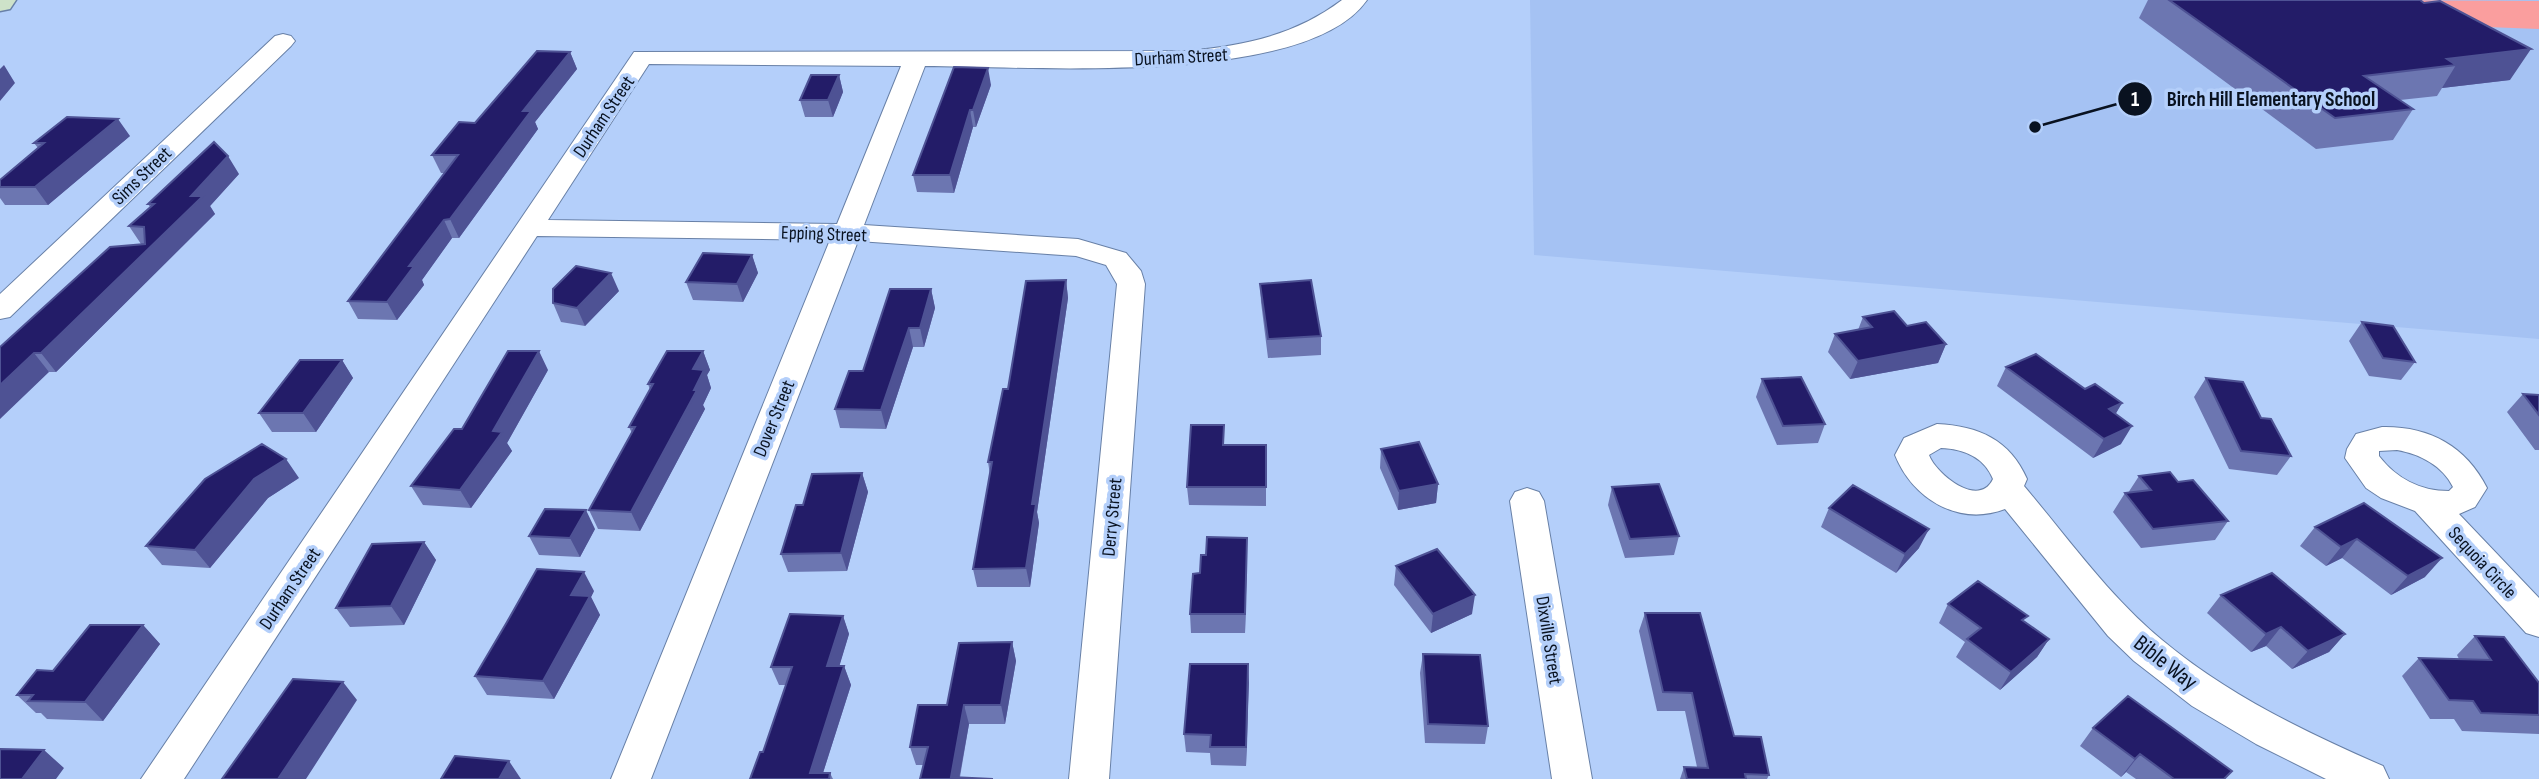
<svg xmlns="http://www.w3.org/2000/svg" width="2539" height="779" font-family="'Sofia Sans Condensed',sans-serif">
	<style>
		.built { fill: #a5c2f3 }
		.green { fill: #fa9e9e }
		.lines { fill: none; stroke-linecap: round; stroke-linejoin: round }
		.minor-casing { stroke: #6880a7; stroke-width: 2 }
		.secondary-casing { stroke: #6880a7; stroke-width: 3 }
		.minor { fill: #fff; fill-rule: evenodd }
		.secondary { fill: #cee2c9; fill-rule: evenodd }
		.wall { fill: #6c76b1 }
		.shaded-wall { fill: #4e5294 }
		.building { fill: #231c68; stroke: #4e5294; stroke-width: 2 }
		.labels { text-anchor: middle; stroke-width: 7; stroke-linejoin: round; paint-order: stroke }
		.street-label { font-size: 19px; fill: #091220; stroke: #b4cffa }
		.near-street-label { font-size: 23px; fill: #091220; stroke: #b4cffa }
		.leader { fill: none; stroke: #091220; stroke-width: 2.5 }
		.callout-dot { fill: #091220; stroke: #b4cffa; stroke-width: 2.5 }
		.mark-label { font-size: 21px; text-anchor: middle; font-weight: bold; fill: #fff }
		.callout-label { font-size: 21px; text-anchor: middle; font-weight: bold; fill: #091220; stroke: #b4cffa; stroke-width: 7; stroke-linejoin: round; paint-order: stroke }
	</style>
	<rect width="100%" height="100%" fill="#b4cffa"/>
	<path class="built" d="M1530,0h1009v339l-1005,-84z"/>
	<path class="green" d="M2355,0l184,1v28l-78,-3z"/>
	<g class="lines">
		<defs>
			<path id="minor" d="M1342,0h25c-61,88 -343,66 -442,66l-61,159 214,14 48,14 15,18 4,13 -36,495h-40l48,-495 -11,-19 -30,-9 -218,-15 -207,538h-40l219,-539 -293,-4 -353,543h-43l493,-727 553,-1c57,-5 109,-16 155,-51zM649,64l252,2 -64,158 -289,-4z
				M283,34l8,2 4,5 -4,5 -281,271 -10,2v-25l275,-258z
				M1937,424c42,2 73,16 90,55l-3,7c44,52 85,110 138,154 66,55 143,92 221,126l6,13h-63l-70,-35 -64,-38 -58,-45 -26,-25 -103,-127c-47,18 -93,-11 -110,-54l9,-17zM1941,448c23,1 43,9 52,31 -14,30 -57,-5 -64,-24z
				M2382,427c47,-1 84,19 105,61l-12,19 -16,7 80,84v39l-13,-4 -111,-122 -34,-13 -15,-10 -21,-30 2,-9 9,-15zM2397,450c23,4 46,16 56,37l-4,4c-29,0 -53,-13 -70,-35v-5z
				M1527,488l12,4 5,9 48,278h-40l-42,-278 5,-9z"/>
			<path id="secondary" d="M0,0h16l-6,9 -10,2z"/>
		</defs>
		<use href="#minor" class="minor-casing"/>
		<use href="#secondary" class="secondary-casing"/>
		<use href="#minor" class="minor"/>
		<use href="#secondary" class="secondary"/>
	</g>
	<path class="wall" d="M2148,0h272l90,80 -68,8 -5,8 -37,4 13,9 -20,31 -77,9 -177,-131z
		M570,52l7,17 -42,53 3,7 -79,109h-7l-30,42 2,5 -27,35 -39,-1 -10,-18 97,-128h-4l-9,-18z
		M839,75l4,17 -10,25h-28l-5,-17z
		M991,85l-15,42h-3l-19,66 -37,-1 -4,-17z
		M130,136l-82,69h-43l-5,-7v-18l38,-32 -4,-5z
		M239,174l-29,32 5,8 -159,158h-7l-49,-25 141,-103 -12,-18 21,-19 -2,-3z
		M752,255l6,18 -15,29 -50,-2 -7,-18z
		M1066,280l2,18 -31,214 2,11 -9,64h-53l-4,-18 17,-94 -2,-13 20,-73z
		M1260,284l61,52v19l-53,3 -7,-56z
		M931,289l4,19 -11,39h-11l-27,82 -46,-1 -5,-19 28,-38z
		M619,291l-34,35 -24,-4 -8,-19z
		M1863,317l44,9 39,18 -8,19 -88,16 -22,-27 7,-18 23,-4z
		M2362,322l53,40 -14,18 -32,-4 -20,-35z
		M703,351l7,19 -3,5 4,13 -8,17 2,4 -65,122 -42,-2 -9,-19 43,-77 -3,-6 21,-37 -2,-6z
		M342,360l11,18 -37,54h-44l-13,-19z
		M2006,367l79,22 37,14 -7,11 6,30 -28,14 -96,-72z
		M548,370l-41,73 5,8 -41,57 -48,-3 -12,-19 51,-57z
		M2206,378l55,40 30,38 -14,19 -48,-6 -35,-72z
		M1762,379l63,45 -7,19 -41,2 -21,-48z
		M2523,394l16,1v55h-4l-28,-38z
		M1224,445h42v61l-77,-1 -2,-18z
		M1381,449l57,35 -2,19 -38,7 -18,-42z
		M862,473l6,19 -21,79 -59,1 -7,-18 22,-49z
		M2139,476l39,6 50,39 -13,19 -74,8 -28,-36 12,-19h3z
		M299,478l-31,20 -58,70 -48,-3 -16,-19z
		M1612,487l67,49 -5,19 -49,3 -17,-53z
		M2364,503l61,74 -34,18 -49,-37 -16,8 -26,-20 15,-19z
		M1829,508l90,40 -23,25 -75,-46z
		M595,529l-15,28 -41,-2 -10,-19z
		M1247,538l-2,95h-54l-1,-19 10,-41 6,-18z
		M424,542l12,18 -32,65 -54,2 -14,-19z
		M1396,566l76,48 -41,19 -37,-48z
		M594,591l-3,6 9,18 -46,84 -67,-4 -12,-19z
		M2221,595l124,39 -16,18 -37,17 -26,-23 -15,6 -44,-39z
		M1948,604l76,17 25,18 -12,18 -37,33 -44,-33 9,-15 -26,-19z
		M1645,613l89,123 35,39 -2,4h-87l4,-12h13l-12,-56h-28l-18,-80z
		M843,616l6,18 -10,32h5l7,19 -28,88h7l3,6h-83l13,-27 23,-67h-7l-8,-18z
		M143,625l17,19 -57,77 -56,-2 -6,-6h-5l-19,-18 36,-24z
		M2475,636l64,47v51l-77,-3 -8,-12h-24l-28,-43 17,-18 40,1 -2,-4z
		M1012,642l4,19 -11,63h-36l-9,53 -40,2 3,-14h-7l-6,-18 37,-42z
		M1423,654l65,72 -3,18 -60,-1 -5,-70z
		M1248,664l-2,102 -35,-1 -1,-12 -24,-1 -2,-18z
		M2093,728l139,43 -7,8h-89l-10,-7 -5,5 -41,-31z"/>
	<path class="shaded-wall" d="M2531,49l-21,31 -68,8 14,-23 -9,-6z
		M570,52l7,17 -42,53 3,7 -79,109 -9,-19 73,-108z
		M4,65l11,18 -15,18v-32z
		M988,68l3,17 -15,42 -3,-17z
		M839,75l4,17 -10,25 -5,-17z
		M970,110l3,17 -19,66 -4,-18z
		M118,119l12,17 -82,69 -13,-18z
		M228,156l11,18 -29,32 5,8 -159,158 -15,-19z
		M444,220l8,18 -30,42 2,5 -27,35 -10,-18 22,-36z
		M752,255l6,18 -15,29 -6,-18z
		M611,273l8,18 -34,35 -8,-18z
		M1066,280l2,18 -31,214 2,11 -9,64 -4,-19 6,-64z
		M931,289l4,19 -11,39 -4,-19z
		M909,328l4,19 -27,82 -5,-19z
		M1946,344l-8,19 -88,16 8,-18z
		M539,351l9,19 -41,73 5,8 -41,57 -11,-18z
		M703,351l7,19 -3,5 4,13 -8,17 2,4 -65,122 -9,-19 63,-122 -1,-21z
		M34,353l15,19 -49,47v-34z
		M342,360l11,18 -37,54 -13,-19z
		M2122,403l-11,19 -2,-13z
		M2132,426l-11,18 -28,14 11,-19z
		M286,459l13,19 -31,20 -58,70 -15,-18 59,-71z
		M862,473l6,19 -21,79 -6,-18z
		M1438,484l-2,19 -38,7 1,-19z
		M586,510l9,19 -15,28 -10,-19z
		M1929,529l-10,19 -23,25 9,-19z
		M1247,538v19l-2,76v-19z
		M2357,539l-15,19 -16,8 15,-19z
		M424,542l12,18 -32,65 -13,-19z
		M2442,558l-17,19 -34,18 17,-19z
		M584,572l10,19 -3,6 9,18 -46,84 -11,-18 28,-86z
		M1475,595l-3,19 -41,19 2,-19z
		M843,616l6,18 -15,50 -7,-18z
		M143,625l17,19 -57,77 -18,-19z
		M2281,627l-15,19 -15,6 15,-18z
		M2345,634l-16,18 -37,17 16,-18z
		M2049,639l-12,18 -37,33 11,-18z
		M1012,642l4,19 -11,63 -4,-19z
		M1248,664l1,19 -3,83v-19z
		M844,666l7,19 -30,94 -11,-6z
		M343,682l14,18 -51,79h-28z
		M964,705l5,19 -10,55 -8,-2z
		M44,750l20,18 -8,11h-34z
		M2140,754l-14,18 -5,5 14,-18z
		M509,761l12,18h-22z"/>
	<path class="building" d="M2169,0h251l4,3 16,-2 91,48 -84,10 9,6 -92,11 49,33 -78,9z
		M537,51l33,1 -47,59h8l-81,108 -6,1 -35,46h5l-27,36 -39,-1 110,-146h-26l27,-33 16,1z
		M954,67l34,1 -15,42h-3l-20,65h-37z
		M811,75h28l-11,25h-28z
		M67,117l51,2 -83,68h-35v-7l44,-37h-10z
		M214,142l14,14 -37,40h12l-162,157h-7l-34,32v-38l110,-100 35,-3 -1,-17 -15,-1 25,-22h-6z
		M703,253l49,2 -15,29 -51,-2z
		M576,266l35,7 -34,35 -24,-5v-14z
		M1066,280l-34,224h4l-10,64 -53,1 19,-107h-4l15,-73h5l18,-108z
		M1311,280l10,56 -53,3 -8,-55z
		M890,289h41l-11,39h-11l-28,82 -46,-1 14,-38h14z
		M1894,311l13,15 19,-4 20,22 -88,17 -23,-27 37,-7 -9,-10z
		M2362,322l31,4 22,36 -32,-4z
		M508,351h31l-46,80 9,1 -42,58 -49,-4 43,-57h8z
		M667,351h36l-10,18 11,1 -10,20h3l-66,122 -42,-2 46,-83h-6l24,-43h-5z
		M2036,354l49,35 10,-5 27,19 -13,6 23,17 -28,13 -98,-72z
		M300,360h42l-39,53h-44z
		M1801,377l24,47 -42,2 -21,-47z
		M2206,378l37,4 18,36 10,1 20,37 -50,-5z
		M2523,394l16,1v20z
		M1191,425h33l-1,20h43v42h-79z
		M1419,442l19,42 -39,7 -18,-42z
		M262,444l24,15 -32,20 -59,71 -49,-4 59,-67z
		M2170,472l8,10 15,-2 35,41 -75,8 -28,-36 26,-3 -12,-14z
		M862,473l-21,80 -60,1 15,-49h7l9,-31z
		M1659,484l20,52 -49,3 -18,-52z
		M1853,485l76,44 -24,25 -76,-46z
		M2364,503l78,55 -34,18 -51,-37 -16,8 -26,-20z
		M545,509l41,1 -16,28 -41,-2z
		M1207,537l40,1 -2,76h-55l3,-40 7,-1 1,-18h5z
		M424,542l-33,64 -55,2 36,-64z
		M1437,549l38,46 -42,19 -37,-48z
		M537,569l47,3 -13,23 19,1 -47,85 -68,-5 32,-54z
		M2272,573l73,61 -37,17 -27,-24 -15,7 -45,-39z
		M1978,581l50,35 -6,4 27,19 -38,33 -44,-33 14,-11 -33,-24z
		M1645,613h55l34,123 27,1 8,38 -24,-1 1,5h-59l-3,-12 24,1 -16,-75 -29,-1z
		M790,614l53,2 -16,50h17l-34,107h20l-1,6h-79l10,-27h3l29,-85h-21z
		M90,625h53l-58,77 -57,-1 5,-6h-16l20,-25 16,1z
		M2475,636l29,1 35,46v32l-58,-2 -8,-12 -24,-1 -30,-42 72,2z
		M1012,642l-11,63h-37l-13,72 42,2h-73l8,-32h-18l8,-42h29l12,-62z
		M1423,654l57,1 8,71 -60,-2z
		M1190,664h58l-2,83h-36l1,-12 -27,-1z
		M293,679l50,3 -65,97h-56z
		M2128,696l104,75 -8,8h-50l-34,-25 -5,5 -42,-31z
		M0,749l44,1 -22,29h-22z
		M455,756l54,5 -10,18h-58z"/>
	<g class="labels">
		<g class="street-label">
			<text transform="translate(1181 56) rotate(-3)" y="7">Durham Street</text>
			<text transform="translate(603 116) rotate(-56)" y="7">Durham Street</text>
			<text transform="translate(141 175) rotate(-44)" y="7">Sims Street</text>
			<text transform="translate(824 233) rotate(2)" y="7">Epping Street</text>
			<text transform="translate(773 418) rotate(-68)" y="7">Dover Street</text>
			<text transform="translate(1111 517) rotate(-85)" y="7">Derry Street</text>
			<text transform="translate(2483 562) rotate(47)" y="7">Sequoia Circle</text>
			<text transform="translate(289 588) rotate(-56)" y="7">Durham Street</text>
			<text transform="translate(1550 640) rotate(81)" y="7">Dixville Street</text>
		</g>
		<g class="near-street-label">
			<text transform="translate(2166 662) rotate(38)" y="8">Bible Way</text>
		</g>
	</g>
	<path class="leader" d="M2035 127L2135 99"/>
	<g class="callout-dot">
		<circle cx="2035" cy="127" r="7"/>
		<circle cx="2135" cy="99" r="18"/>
	</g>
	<g class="mark-label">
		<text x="2135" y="106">1</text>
	</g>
	<g class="callout-label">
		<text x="2271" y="106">Birch Hill Elementary School</text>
	</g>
</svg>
